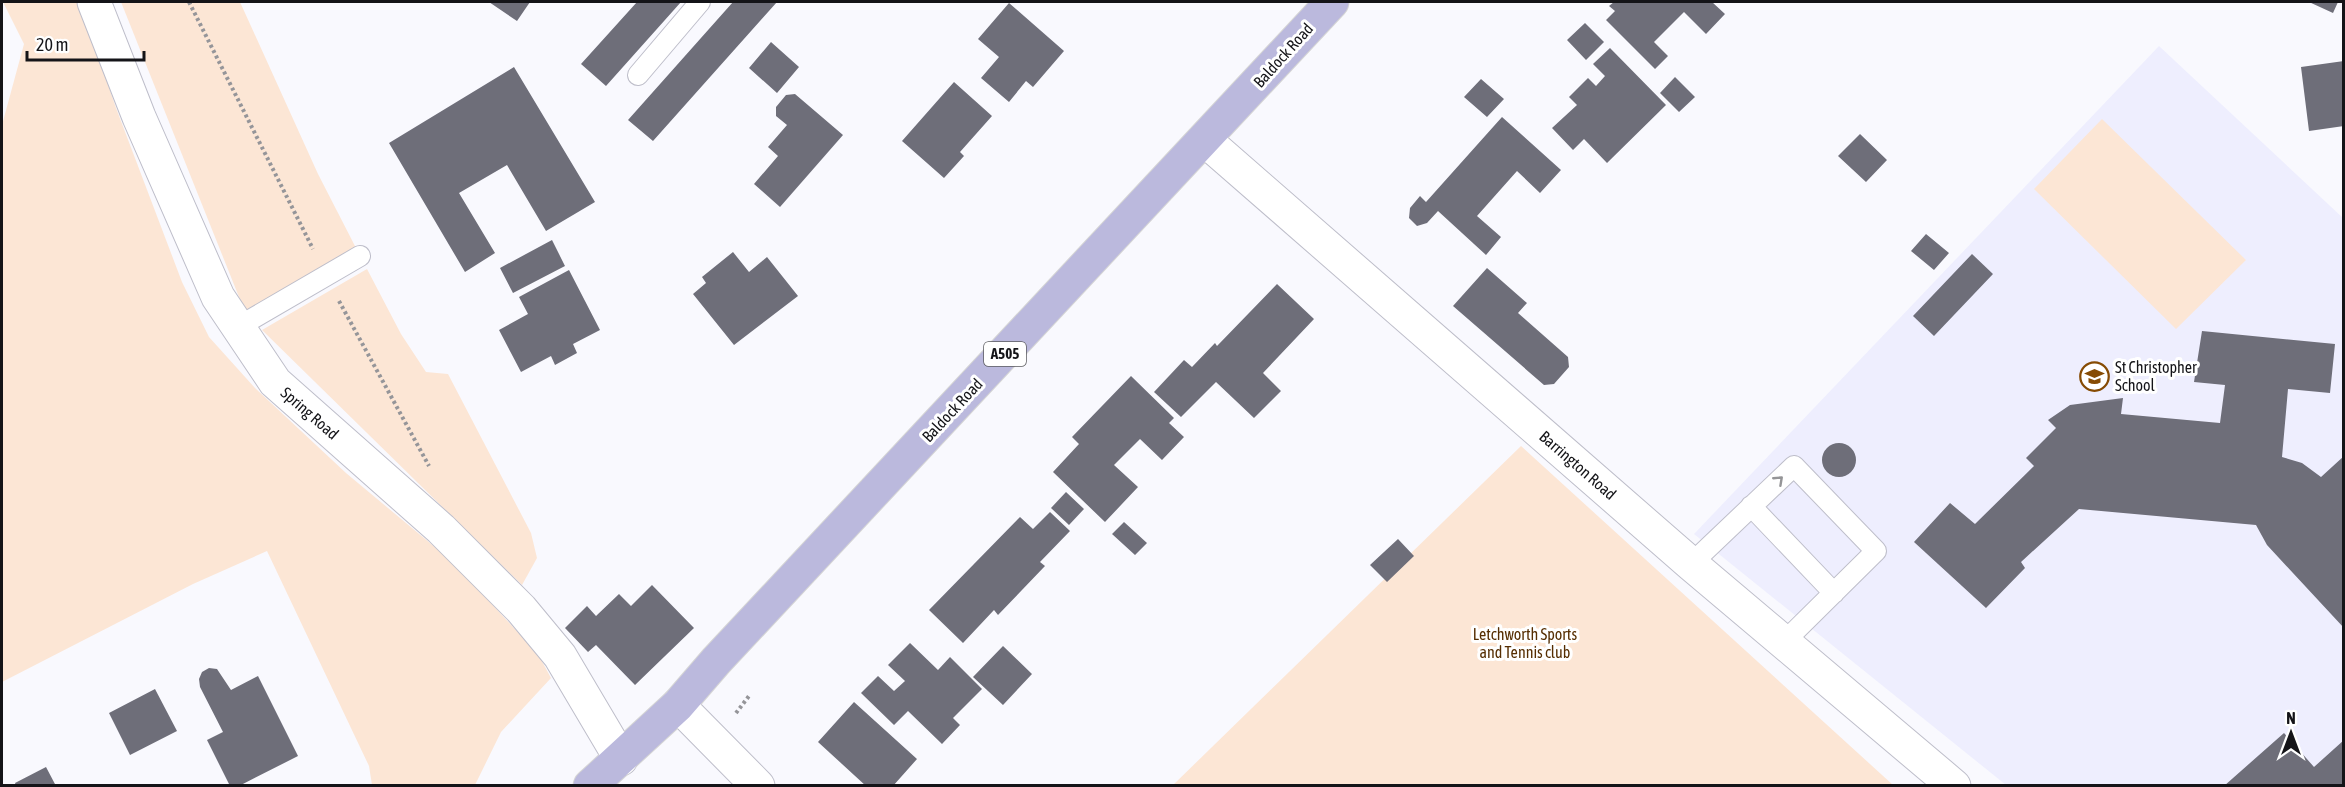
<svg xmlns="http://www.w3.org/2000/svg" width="2345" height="787" font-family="'Asap Condensed',sans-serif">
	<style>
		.built { fill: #eeeefe }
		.green { fill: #fce6d5 }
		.building { fill: #6e6e79 }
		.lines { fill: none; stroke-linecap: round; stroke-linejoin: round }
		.lane-casing { stroke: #bebeca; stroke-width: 22 }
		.street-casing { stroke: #bebeca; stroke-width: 35 }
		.primary-casing { stroke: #d5d5d5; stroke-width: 35 }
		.path { stroke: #959599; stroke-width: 4; stroke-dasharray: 3 3; stroke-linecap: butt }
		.lane { stroke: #fff; stroke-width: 20 }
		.street { stroke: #fff; stroke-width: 33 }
		.primary { stroke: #bbb9dd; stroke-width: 33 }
		.oneway { stroke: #959597 }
		.labels { text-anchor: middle; stroke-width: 6; stroke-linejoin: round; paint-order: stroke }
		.shield { fill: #fff; stroke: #5a5a5d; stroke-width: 1.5 }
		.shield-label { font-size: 15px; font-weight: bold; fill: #141418 }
		.street-label { font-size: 16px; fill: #141418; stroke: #fff }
		.poi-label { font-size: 16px; fill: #141418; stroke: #fff; text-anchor: start }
		.park-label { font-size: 16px; fill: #562e02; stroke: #fff }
	</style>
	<rect width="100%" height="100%" fill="#f9f9fe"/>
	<path class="built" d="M2159,46l184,172v567h-337l-312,-251z"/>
	<path class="green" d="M3,2h77l36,106 66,174 27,55 46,51 91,85 108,90 84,91 13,24 -50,54 -26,53h-103l-3,-19 -102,-215 -74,33 -191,98v-557l22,-81z
		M121,2h119l78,172 38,74 -111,64z
		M2102,119l144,141 -70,69 -142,-140z
		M367,269l34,65 25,38 22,2 83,159 6,25 -15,27 -260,-255z
		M1521,446l372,339 -721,1z"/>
	<path class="building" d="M489,2h41l-13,19z
		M637,2h44l-75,84 -25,-22z
		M733,2h44l-124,139 -25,-21z
		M1614,2h98l13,12 -19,20 -22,-22 -30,30 14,14 -13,13 -49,-49 9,-9 -6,-5z
		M2309,2h29l-5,11z
		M1009,3l55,48 -31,36 -7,-6 -17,21 -28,-24 18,-21 -21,-18z
		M1585,23l19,19 -18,18 -19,-20z
		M771,42l28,25 -22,26 -28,-25z
		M1610,48l56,57 -59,58 -23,-24 -11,11 -21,-22 25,-23 -8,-8 19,-19 8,8 9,-10 -12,-12z
		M2344,61v65l-35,5 -8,-64z
		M514,67l81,135 -49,29 -39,-66 -48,28 36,60 -30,19 -76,-129z
		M1675,77l20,20 -16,15 -19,-19z
		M1481,79l23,20 -17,18 -23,-20z
		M954,82l38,34 -32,36 4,4 -20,22 -42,-37z
		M795,94l48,41 -63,72 -26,-23 24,-28 -10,-9 19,-22 -11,-9v-9l10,-12z
		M1502,117l59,53 -21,23 -23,-22 -40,45 24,21 -15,18 -48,-44 -11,12 -10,3 -8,-8 1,-10 10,-12 6,6z
		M1860,134l27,26 -21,22 -28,-26z
		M1926,234l23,19 -15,17 -23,-19z
		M552,240l13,26 -52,27 -13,-25z
		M733,252l16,20 18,-15 31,39 -64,49 -41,-51 13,-11 -4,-6z
		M1972,254l21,20 -59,62 -21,-20z
		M1487,268l40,35 -9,10 50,44 1,10 -15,17 -10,1 -91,-79z
		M569,270l31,60 -27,14 4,9 -22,12 -4,-9 -30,16 -22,-42 29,-16 -9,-17z
		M1277,284l37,35 -51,54 18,18 -27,27 -38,-36 -35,35 -27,-25 30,-32 8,7 23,-24 2,3z
		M2202,331l133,13 -5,49 -42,-4 -6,68 20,6 19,14 23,-21v172l-77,-83 -11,-20 -177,-16 -58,53 4,6 -39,40 -72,-66 36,-39 25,21 59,-58 -8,-8 30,-30 -8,-8 22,-15 53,-7 -2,16 99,9 5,-38 -31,-3z
		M1131,376l43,42 -5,5 15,14 -22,23 -22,-21 -26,26 24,22 -33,35 -52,-50 26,-28 -7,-7z
		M1822 460a17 17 0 1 1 34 0a17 17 0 1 1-34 0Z
		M1066,492l18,17 -15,16 -18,-17z
		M1050,512l20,19 -30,31 5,4 -47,49 -4,-5 -31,33 -34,-33 91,-93 13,12z
		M1124,522l23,21 -12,12 -23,-21z
		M1398,539l16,17 -27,26 -17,-17z
		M652,585l42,43 -59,57 -39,-40 -8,7 -23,-24 22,-22 9,10 23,-22 12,12z
		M910,643l28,27 12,-13 32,32 -29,29 7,7 -18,19 -34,-33 -14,14 -33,-32 17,-17 16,15 11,-10 -17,-16z
		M1003,646l29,28 -29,31 -30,-28z
		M209,668l8,1 14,21 27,-14 40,80 -59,30h-9l-23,-46 16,-8 -23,-45 -1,-8 3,-7z
		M155,689l22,42 -47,24 -21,-42z
		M854,702l63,57 -24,27h-27l-48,-44z
		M2284,733l30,34 30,-27v46h-120z
		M46,767l10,19h-40l-1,-3z"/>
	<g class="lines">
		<defs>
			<path id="lane" d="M638,75l62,-73
				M238,327l122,-71
				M1751,506l83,87
				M1691,564l103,-98 82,85 -91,90"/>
			<path id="street" d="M94,2l45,115 79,180 57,85 166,147 80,80 39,47 61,103
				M1205,140l486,424 263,222
				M678,705l80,81"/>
			<path id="primary" d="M590,786l88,-81 38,-44 616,-659"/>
		</defs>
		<use href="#lane" class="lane-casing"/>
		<use href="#street" class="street-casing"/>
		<use href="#primary" class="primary-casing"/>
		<path class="path" d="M189,2l124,247
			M339,301l90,165
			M736,713l13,-17"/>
		<use href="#lane" class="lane"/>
		<use href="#street" class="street"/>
		<use href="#primary" class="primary"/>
	</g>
	<defs><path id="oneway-chevron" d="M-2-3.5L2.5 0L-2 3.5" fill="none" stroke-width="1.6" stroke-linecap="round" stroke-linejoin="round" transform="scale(1.5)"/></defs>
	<use class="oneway" href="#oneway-chevron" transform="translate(1779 480) rotate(-43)"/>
	<defs>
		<symbol id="school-ring" viewBox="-11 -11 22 22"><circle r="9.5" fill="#fff" stroke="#864b04" stroke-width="1.5"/><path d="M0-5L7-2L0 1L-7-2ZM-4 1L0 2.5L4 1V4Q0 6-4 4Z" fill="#864b04"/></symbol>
	</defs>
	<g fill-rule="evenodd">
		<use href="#school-ring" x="2078" y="360" width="33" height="33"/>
	</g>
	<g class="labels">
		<rect class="shield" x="984" y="342" width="42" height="24" rx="4.5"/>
		<g class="shield-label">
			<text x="1005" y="359">A505</text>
		</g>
		<g class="street-label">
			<text transform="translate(1283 55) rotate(-48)" y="6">Baldock Road</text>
			<text transform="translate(952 410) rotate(-47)" y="6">Baldock Road</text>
			<text transform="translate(310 413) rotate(41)" y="6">Spring Road</text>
			<text transform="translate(1578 465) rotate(41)" y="6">Barrington Road</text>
		</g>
		<g class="poi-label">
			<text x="2115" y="373">St Christopher<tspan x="2115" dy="18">School</tspan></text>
		</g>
		<g class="park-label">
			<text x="1525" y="640">Letchworth Sports<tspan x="1525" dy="18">and Tennis club</tspan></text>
		</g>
	</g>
	<rect width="2345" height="787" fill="none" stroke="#141418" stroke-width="6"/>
	<g transform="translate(2291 733)" stroke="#ffffff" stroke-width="4.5" paint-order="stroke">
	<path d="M0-4.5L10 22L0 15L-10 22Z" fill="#141418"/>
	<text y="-9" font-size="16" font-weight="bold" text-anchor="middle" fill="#141418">N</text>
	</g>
	<path d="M27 51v9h117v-9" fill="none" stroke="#141418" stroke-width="3"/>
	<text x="36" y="51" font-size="18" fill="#141418" stroke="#ffffff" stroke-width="4.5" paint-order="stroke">20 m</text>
</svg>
